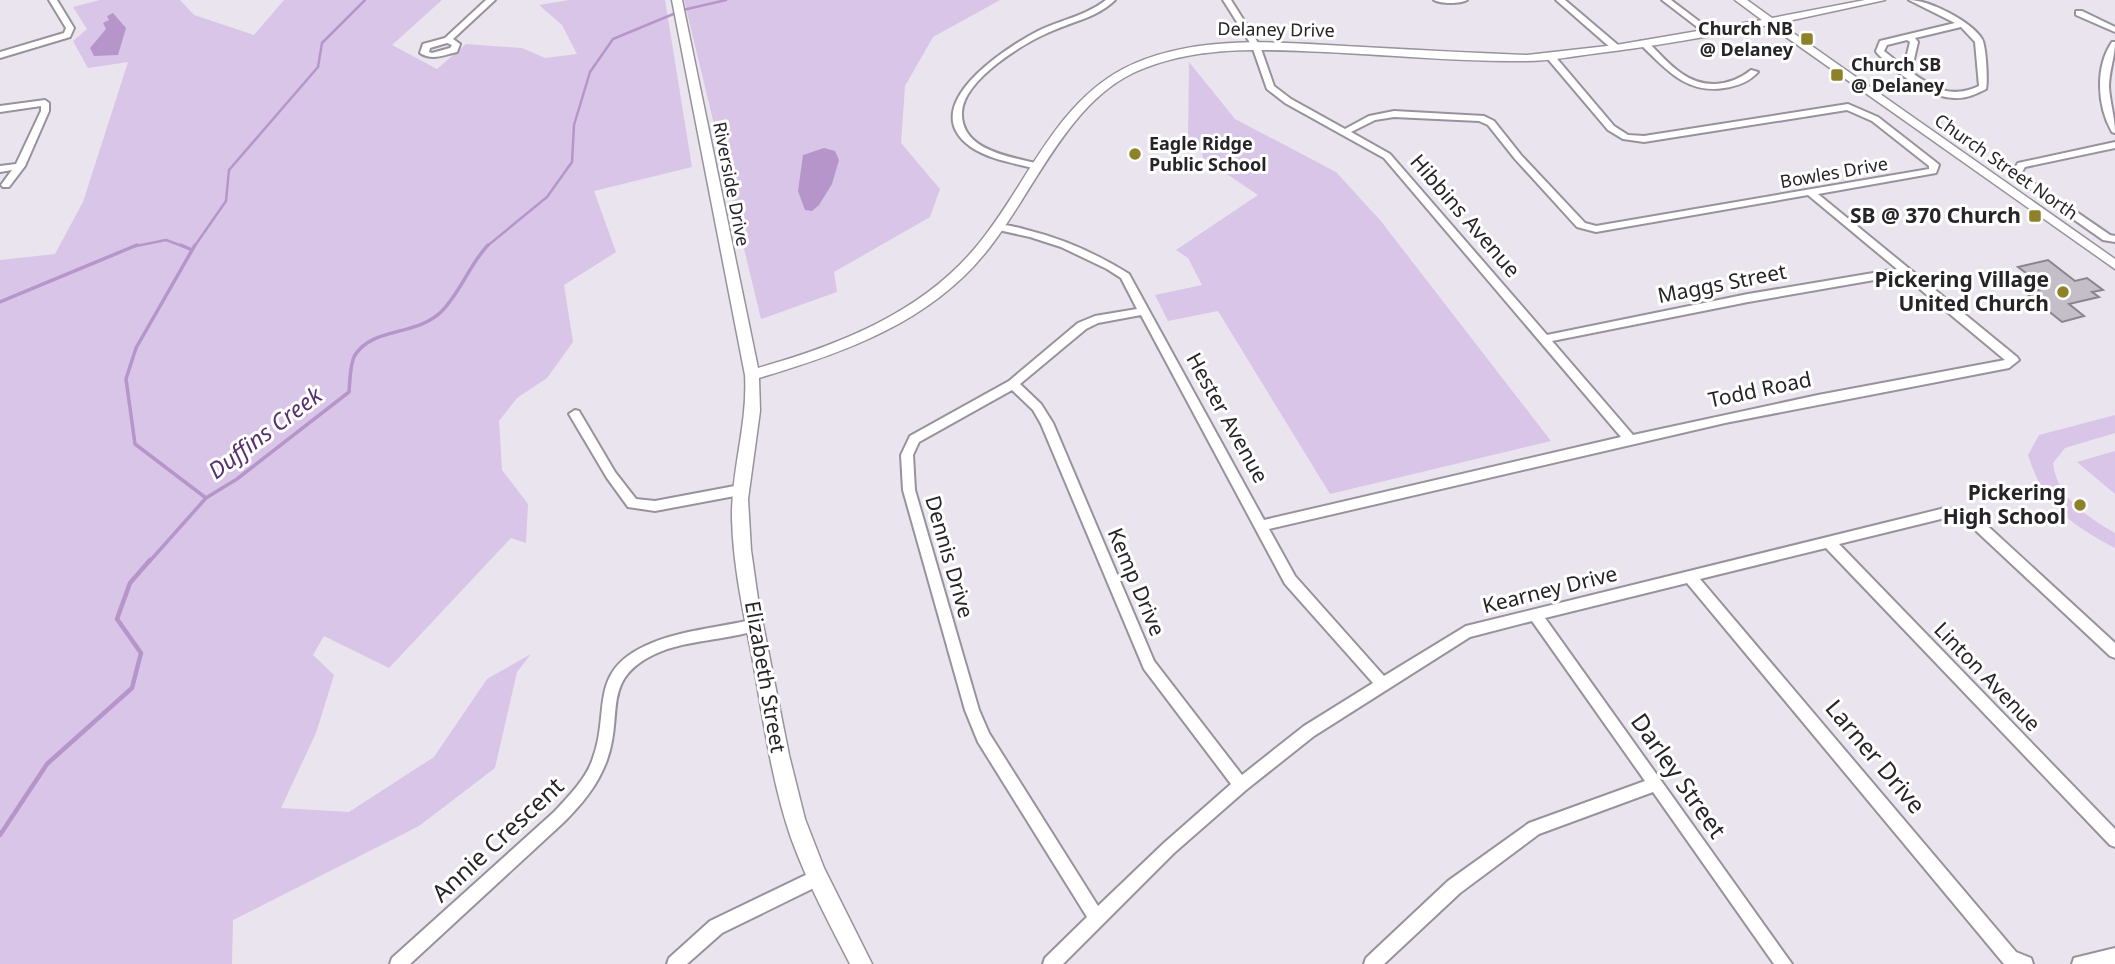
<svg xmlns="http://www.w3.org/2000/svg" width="2115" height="964" font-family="'Noto Sans',sans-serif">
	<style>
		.green { fill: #d9c5e7 }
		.water { fill: #b696ca }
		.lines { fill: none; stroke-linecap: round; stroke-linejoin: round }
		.stream-far2 { stroke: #b696ca; stroke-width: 2.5 }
		.stream-far1 { stroke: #b696ca; stroke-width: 3.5 }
		.stream { stroke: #b696ca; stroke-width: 4.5 }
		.building { fill: #c3bec7; stroke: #8a858d; stroke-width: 2 }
		.minor-casing { stroke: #97929b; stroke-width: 4 }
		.tertiary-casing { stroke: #97929b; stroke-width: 3 }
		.minor { fill: #fff; fill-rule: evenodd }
		.tertiary { fill: #fff; fill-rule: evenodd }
		.poi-dot { fill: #8d8129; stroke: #fff; stroke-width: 2.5 }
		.labels { text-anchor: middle; stroke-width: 6; stroke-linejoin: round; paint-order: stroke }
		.far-poi-label { font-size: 18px; font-weight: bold; fill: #262427; stroke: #fff; text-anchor: start }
		.far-street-label { font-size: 18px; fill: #262427; stroke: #fff }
		.street-label { font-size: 21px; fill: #262427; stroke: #fff }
		.poi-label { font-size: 21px; font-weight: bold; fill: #262427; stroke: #fff; text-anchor: end }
		.water-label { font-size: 23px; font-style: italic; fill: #582f6f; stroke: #fff }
		.near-street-label { font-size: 24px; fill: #262427; stroke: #fff }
	</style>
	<rect width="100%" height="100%" fill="#eae4ee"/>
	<path class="green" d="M100,0h80l14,15 60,20 30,-35h158l-50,45 45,24 29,-25 56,4 23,10 32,-4 -15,-29 -23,-20 30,-5h96l27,167 -98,24 22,61 -52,33 9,57 -26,36 -30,20 -18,23 3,49 26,34 -2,39 -15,-5 -122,130 -65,-32 -11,19 21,20 -18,58 -35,75 68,4 85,-55 53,-78 44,-25 -14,18 -22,96 -76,58 -186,94 -1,44h-232v-704l55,-6 28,-52 45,-140 -40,6 -15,-27 14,-12 -14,-22z
		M684,0h316l-67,37 -28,49 -4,57 39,46 -10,28 -96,55 3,20 -76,27z
		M1189,62l46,57 101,53 44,48 171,221 -221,53 -112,-183 -50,10 -13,-26 47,-10 -14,-27 -12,-8 82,-55 -55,-37 -1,-7 -14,-7z
		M2115,415v18l-50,15 -12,15c4,35 33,53 62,70v15c-45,-24 -71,-42 -87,-93l11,-20z
		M2115,451v43l-38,-32z"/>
	<path class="water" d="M113,13l13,15 -8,27 -24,1 -4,-8 16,-19 -3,-6 6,-3 -2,-4z
		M824,148l11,3 4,9 -7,24 -13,21 -7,6 -7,-1 -7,-19 5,-36z"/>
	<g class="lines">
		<path class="stream-far2" d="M131,247l35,-7 19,7
			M194,247l32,-46 3,-31 89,-103 4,-24 43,-43
			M486,247l61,-50 25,-35 2,-37 16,-53 23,-33 70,-29 43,-10"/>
		<path class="stream-far1" d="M181,245l11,5
			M195,245l-59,103 -10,31 9,65 71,54
			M0,302l137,-57
			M149,562l57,-64 31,-19 112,-87c1,-11 1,-29 6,-37 18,-28 61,-19 86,-43 20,-20 28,-47 47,-67"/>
		<path class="stream" d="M0,835l47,-71 85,-76 9,-35 -24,-34 13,-36 20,-23"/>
	</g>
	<path class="building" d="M2048,260l27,21 12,-3 16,12 -11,2 7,5 -30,7 15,12 -22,6 -36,-29 20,-5 -28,-21z"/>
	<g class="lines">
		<defs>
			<path id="minor" d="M49,0h8l17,28 -4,9 -70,21v-6l64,-19 2,-5z
				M486,0h9l-42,39 7,5 -3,8c-13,3 -25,9 -37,1l3,-9 22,-6zM447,43l5,2 -2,3 -18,5 -3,-1 1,-4z
				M1106,0h9c-17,17 -41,21 -63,31 -27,11 -88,48 -90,81 -2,39 50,45 78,52v4l-3,1c-22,-6 -47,-9 -66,-22 -57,-40 34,-99 67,-116 22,-11 48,-15 68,-31z
				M1223,0h8l29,46 14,40 17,13 54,30 24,-13 25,-5 90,5 10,5 27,34 64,68 11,3 333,-57v-3l-57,-45 -25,-11 -203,32 -21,-3 -15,-9 -61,-72v-4h6l61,72 14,9 16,1 204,-32 30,13 59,46 2,2 -3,8 -118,21 199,163 2,3 -10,8 -284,55 -456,106 26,47 89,100 82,-50 479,-118 16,2 19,9 135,124v15l-5,-2 -138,-129 -13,-7 -14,-2 -106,26 276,285v18l-5,-2 -284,-297 -126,31 316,373 15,6 2,6h-29l-317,-381 -142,35 247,346h-18l-121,-172 -114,42 -79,59 -76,71h-20l2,-6 82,-77 81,-58 116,-42 -113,-160 -62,16 -156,99 -68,54 -72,63 -111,111h-20l2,-6 42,-41 -109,-175 -13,-32 -62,-220 -2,-35 9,-19 99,-55 69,-58 17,-7 42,-7 -16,-31 -14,-9 -46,-22 -31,-10 -36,-8v-4c11,-1 23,2 33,5 37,9 70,24 102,44l135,246 357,-83 -237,-279 -99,-55 -18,-14 -15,-43zM1394,117l85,4 9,4 27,34 62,68 19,5 212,-37 89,74 -149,25 -201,41 -157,-181 -39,-22 24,-12zM1903,275l102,85 -187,35 -185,40 -81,-94 196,-39zM1141,315l144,269 88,99 -69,43 -62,49 -88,-114 -101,-238 -12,-19 -21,-20 66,-55 12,-6zM1012,390l21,20 8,14 103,245 87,115 -67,59 -66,63 -109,-173 -10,-23 -64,-220 -2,-35 6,-13z
				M1434,0h33c-7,4 -26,4 -33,0z
				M1556,0h9l53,45v4h-6z
				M1662,0h9l41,31 -7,2z
				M1909,0c20,0 62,21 73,39 4,7 6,41 4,50 -10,5 -20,10 -32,9 -28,-1 -58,-26 -77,-45l-1,-2 4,-10 75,-18zM1961,27l14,15 4,44c-29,13 -44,3 -68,-14l7,-30 -3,-4zM1907,40l3,2 -6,25 -20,-16 3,-6z
				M2076,11h6l33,16v5l-39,-17z
				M1641,41h6c20,20 38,44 68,43 14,-1 25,-5 36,-14l7,2c-9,10 -20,14 -34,16 -38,6 -58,-19 -83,-43z
				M2112,42h3c0,15 -6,29 -6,45 1,16 6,30 6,46l-3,-1c-15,-26 -17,-65 0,-90z
				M45,100l4,3v8l-24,55 -16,21h-6l-2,-2 11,-15 -12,2v-6l16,-2 25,-53v-5l-41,6v-6z
				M2115,142v6l-90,19 -3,5 2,4 86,59 5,1v6l-12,-2 -85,-60 -6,-8 6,-9z
				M575,410l4,1 36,61 21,27 19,2 85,-16 4,2 2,3 -2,3 -4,2 -85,16 -27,-4 -21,-29 -38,-64z
				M755,619l5,2 2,4 -2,4c-34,12 -73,10 -105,25 -55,26 -31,61 -48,106 -9,25 -25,44 -43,62l-154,142h-20l2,-6 162,-146c14,-15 31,-32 38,-51 19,-48 -5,-88 53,-115 34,-16 74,-18 110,-27z
				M818,869l6,2 2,6 -2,6 -102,50 -35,31h-20l2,-6 41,-37z
				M2115,948v16h-43l2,-6z"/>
			<path id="tertiary" d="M672,0h10l76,368c81,-23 163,-55 218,-121 49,-58 77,-141 147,-178 72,-37 163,-26 240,-22 55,3 109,6 164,8l89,-10 146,-25 -27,-20h12l25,18 93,-18h20l-106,23 336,236v10l-346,-244c-57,11 -113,21 -170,28 -24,3 -49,8 -74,8 -66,1 -134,-6 -200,-9 -64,-3 -132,-7 -192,21 -68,33 -101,123 -147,179 -57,71 -143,101 -227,126l1,33 -12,88 3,51 7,49 31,156 16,64 19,49 48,96h-22c-21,-41 -43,-82 -59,-126 -20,-58 -28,-122 -39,-182 -9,-46 -19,-91 -20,-138 -1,-48 16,-94 13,-143z"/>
		</defs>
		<use href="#minor" class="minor-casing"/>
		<use href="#tertiary" class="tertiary-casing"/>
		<use href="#minor" class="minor"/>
		<use href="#tertiary" class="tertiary"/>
	</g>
	<g class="poi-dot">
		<rect x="1800" y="32" width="14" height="14" rx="3.5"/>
		<rect x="1830" y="68" width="14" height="14" rx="3.5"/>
		<circle cx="1135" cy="154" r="7"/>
		<rect x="2028" y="209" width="14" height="14" rx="3.5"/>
		<circle cx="2063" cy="292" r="7"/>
		<circle cx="2080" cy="505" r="7"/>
	</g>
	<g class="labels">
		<g class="far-poi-label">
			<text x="1793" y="35" text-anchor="end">Church NB<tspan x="1793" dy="21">@ Delaney</tspan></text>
			<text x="1851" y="71">Church SB<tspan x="1851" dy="21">@ Delaney</tspan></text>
			<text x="1149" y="150">Eagle Ridge<tspan x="1149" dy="21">Public School</tspan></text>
		</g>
		<g class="far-street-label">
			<text transform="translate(1276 30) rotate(1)" y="6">Delaney Drive</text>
			<text transform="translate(2006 167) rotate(35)" y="6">Church Street North</text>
			<text transform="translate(1834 173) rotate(-10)" y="6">Bowles Drive</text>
			<text transform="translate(731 184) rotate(79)" y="6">Riverside Drive</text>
		</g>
		<g class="street-label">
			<text transform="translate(1465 216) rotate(49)" y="7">Hibbins Avenue</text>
			<text transform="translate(1722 284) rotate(-11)" y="7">Maggs Street</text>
			<text transform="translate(1760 390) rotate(-12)" y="7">Todd Road</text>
			<text transform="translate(1227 418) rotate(61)" y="7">Hester Avenue</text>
			<text transform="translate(949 557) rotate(74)" y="7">Dennis Drive</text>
			<text transform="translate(1136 582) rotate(67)" y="7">Kemp Drive</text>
			<text transform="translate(1550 590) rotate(-14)" y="7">Kearney Drive</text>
			<text transform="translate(765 677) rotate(80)" y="7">Elizabeth Street</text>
			<text transform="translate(1987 677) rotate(46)" y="7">Linton Avenue</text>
		</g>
		<g class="poi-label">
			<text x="2021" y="223">SB @ 370 Church</text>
			<text x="2049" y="287">Pickering Village<tspan x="2049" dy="24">United Church</tspan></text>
			<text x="2066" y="500">Pickering<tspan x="2066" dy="24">High School</tspan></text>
		</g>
		<g class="water-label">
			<text transform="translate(265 433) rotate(-37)" y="8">Duffins Creek</text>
		</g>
		<g class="near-street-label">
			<text transform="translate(1875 757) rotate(50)" y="8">Larner Drive</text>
			<text transform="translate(1678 776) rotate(55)" y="8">Darley Street</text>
			<text transform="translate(498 840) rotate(-43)" y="8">Annie Crescent</text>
		</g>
	</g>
</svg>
